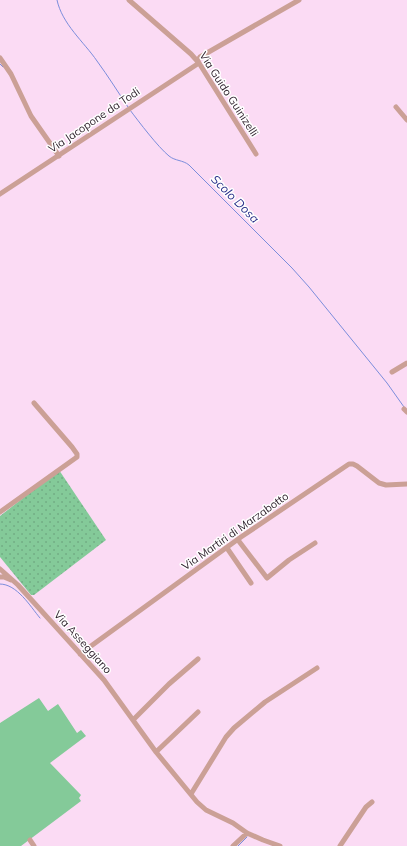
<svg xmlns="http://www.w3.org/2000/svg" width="407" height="846" font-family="Mulish,sans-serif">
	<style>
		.grass { fill: url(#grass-dots) }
		.pitch { fill: #84ca99 }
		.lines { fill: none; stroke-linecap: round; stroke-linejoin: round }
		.stream { stroke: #7b8ddc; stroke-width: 1 }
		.minor { stroke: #cba096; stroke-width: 5 }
		.labels { text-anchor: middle; stroke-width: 3; stroke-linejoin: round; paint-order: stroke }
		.street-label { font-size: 11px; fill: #2b1d29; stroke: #fff }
		.water-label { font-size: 12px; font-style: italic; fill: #262c88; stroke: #fff }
	</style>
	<defs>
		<pattern id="grass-dots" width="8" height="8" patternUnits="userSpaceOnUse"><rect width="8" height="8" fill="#84ca99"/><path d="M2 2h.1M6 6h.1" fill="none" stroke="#72ad84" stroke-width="1.8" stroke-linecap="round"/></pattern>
	</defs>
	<rect width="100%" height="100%" fill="#fbdbf4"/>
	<path class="grass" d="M59,470l47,70 -72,55h-3l-31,-38v-41z"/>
	<path class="pitch" d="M39,698l9,13 10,-7 19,29 4,-3 5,6 -36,27 31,32 -2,3 2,3 -60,45h-21v-123z"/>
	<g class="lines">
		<path class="stream" d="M57,0c5,24 27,42 40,61 11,15 21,31 31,46
			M0,64l3,3
			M130,110c9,12 28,37 39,46 6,5 14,4 20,9l103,103 17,19 78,96 17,24
			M0,584c17,0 30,22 40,34
			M238,846l9,-9"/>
		<path class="minor" d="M129,0l62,54 8,9 57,91
			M0,58l11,16 20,42 28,40
			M197,61l3,-4 99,-57
			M396,107l11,13
			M0,194l199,-131
			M392,372l15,-9
			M404,409l3,3
			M0,512l77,-55v-3l-5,-7 -38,-44
			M238,540l29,38 22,-18 26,-17
			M227,548l24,35
			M0,569l18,16 86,95 52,72 41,50 9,8 27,13 14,10 16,7 17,6
			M0,577h4l7,3
			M80,654l161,-117 108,-73h4l4,2 22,17 7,2 21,-1
			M133,720l36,-36 29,-25
			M156,752l42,-40
			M191,794l35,-57 8,-9 31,-26 52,-34
			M30,840l4,6
			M233,846l14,-13
			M340,846l26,-39 6,-5"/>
	</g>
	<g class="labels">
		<g class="street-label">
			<text transform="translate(229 94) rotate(57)" y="4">Via Guido Guinizelli</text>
			<text transform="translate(94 120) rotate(-34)" y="4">Via Jacopone da Todi</text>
			<text transform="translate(235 531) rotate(-35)" y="4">Via Martiri di Marzabotto</text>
			<text transform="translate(83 642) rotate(48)" y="4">Via Asseggiano</text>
		</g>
		<g class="water-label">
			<text transform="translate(235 199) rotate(45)" y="4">Scolo Dosa</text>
		</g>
	</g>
</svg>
